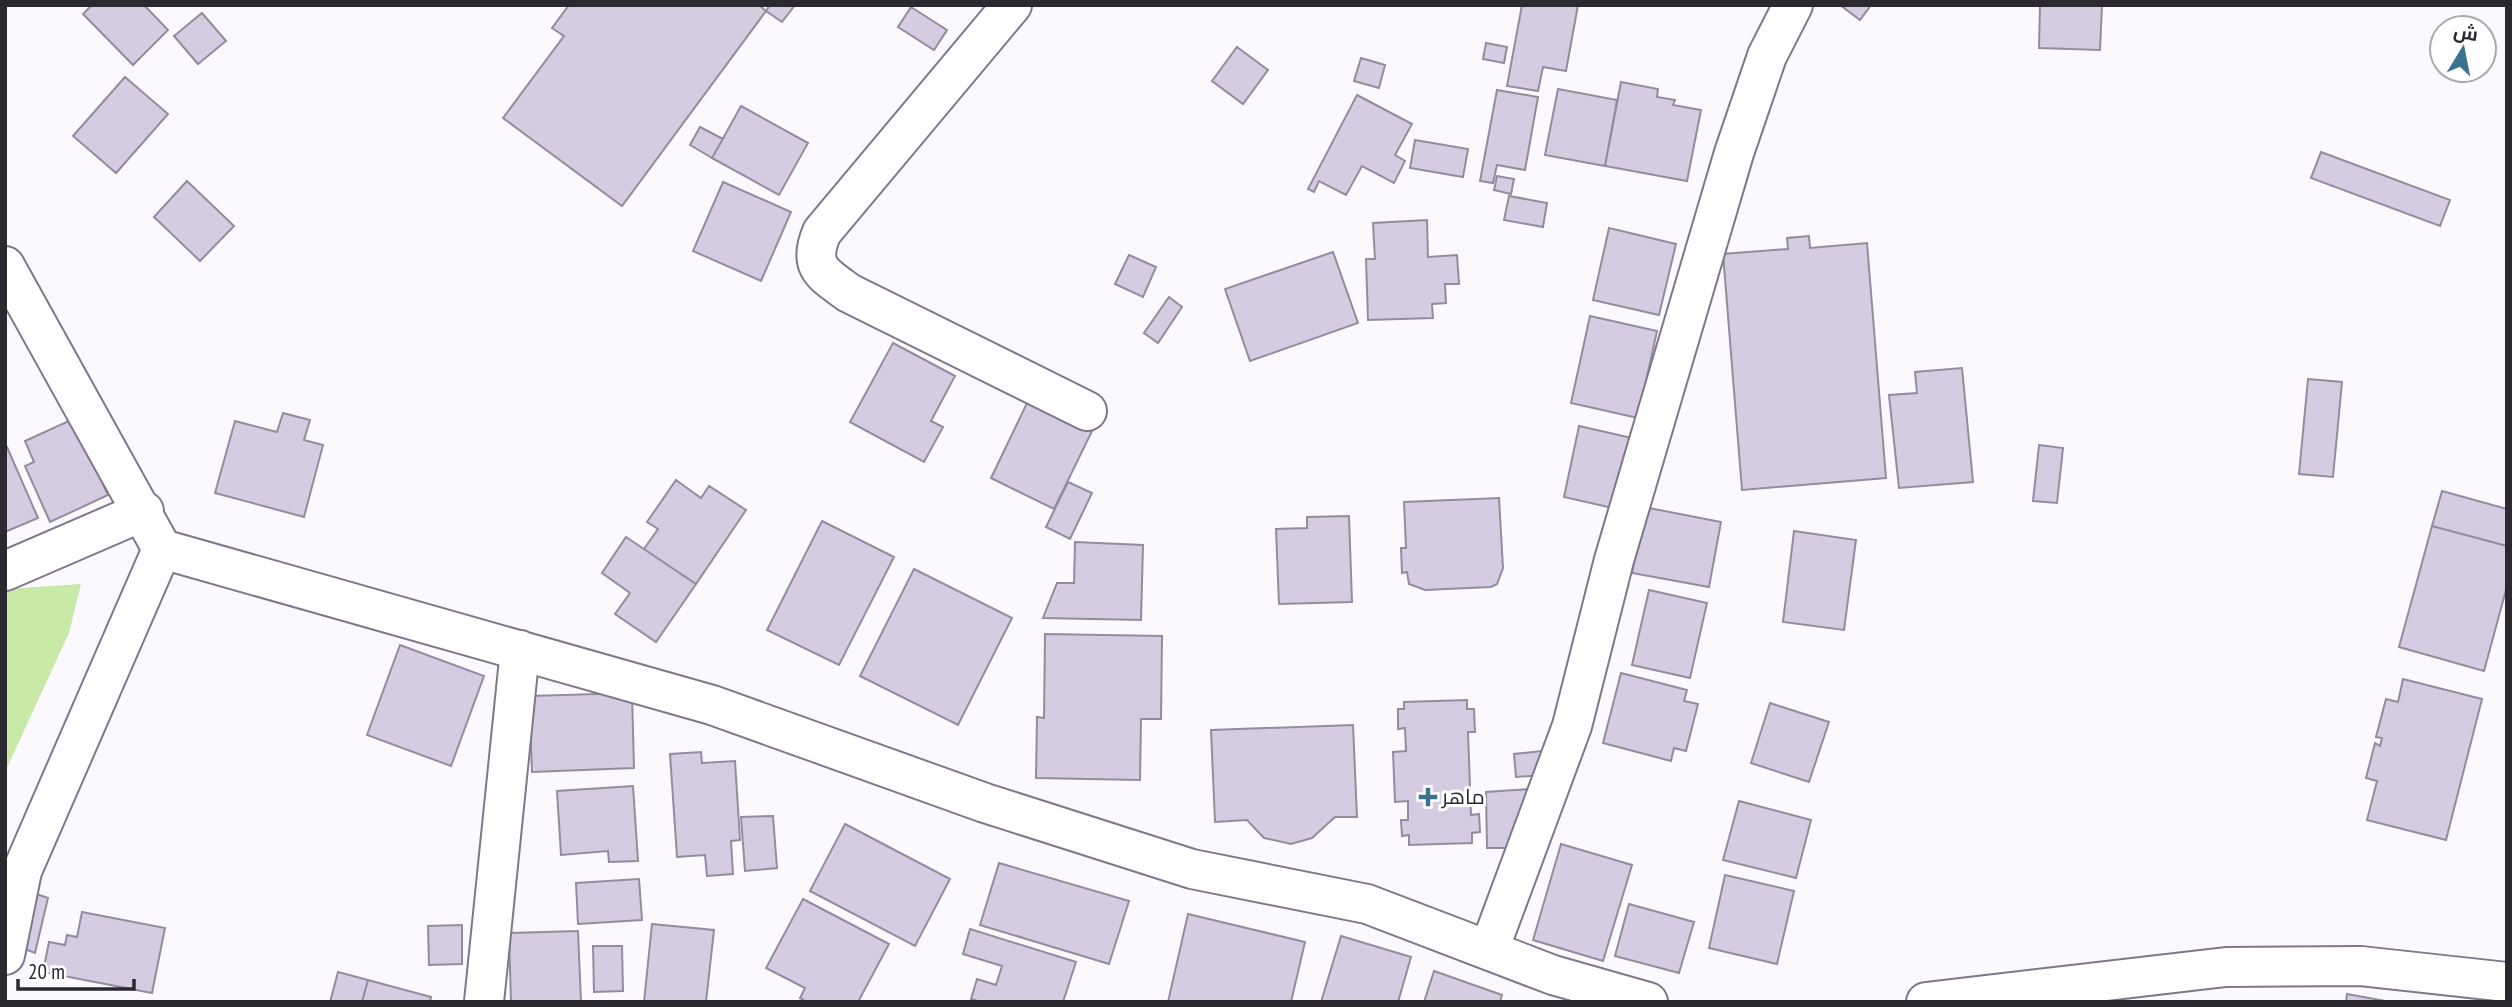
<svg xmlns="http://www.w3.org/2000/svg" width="2512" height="1007" font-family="'PT Sans Narrow',Cairo,sans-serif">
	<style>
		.green { fill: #c9e9a8 }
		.building { fill: #d6cce2; stroke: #948b9f; stroke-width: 2 }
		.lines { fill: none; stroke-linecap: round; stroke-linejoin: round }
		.minor-casing { stroke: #80778b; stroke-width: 42 }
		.minor { stroke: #fff; stroke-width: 38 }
		.poi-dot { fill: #3b728d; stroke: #fff; stroke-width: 2.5 }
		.labels { text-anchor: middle; stroke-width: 6; stroke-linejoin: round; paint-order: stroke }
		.poi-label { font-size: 21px; fill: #2b2830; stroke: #fff; text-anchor: start }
	</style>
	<rect width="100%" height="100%" fill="#fbf9fe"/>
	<path class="green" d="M81,584l-12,49 -64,139v-183z"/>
	<path class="building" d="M92,5h52l24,25 -35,35 -50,-51z
		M569,5h190l7,6 -144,195 -119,-88 61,-82 -12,-8z
		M770,5h25l-13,17 -16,-11z
		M1522,5h56l-12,66 -23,-4 -5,24 -31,-5z
		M1840,5h31l-11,15z
		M2040,5h62l-2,45 -61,-2z
		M911,7l36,23 -13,20 -36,-23z
		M202,13l24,28 -28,23 -24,-28z
		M1486,43l21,4 -3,16 -21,-4z
		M1237,47l31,23 -25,34 -31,-23z
		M1361,58l24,7 -6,23 -25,-7z
		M125,77l43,37 -52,59 -43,-37z
		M1621,82l37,7 -1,8 18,3 -2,5 28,5 -14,71 -82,-15z
		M1558,89l59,11 -12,66 -60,-11z
		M1497,90l41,7 -13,73 -28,-5 -4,18 -13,-2z
		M1357,95l55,29 -17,31 10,6 -11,22 -32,-17 -16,29 -27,-14 -5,11 -6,-3z
		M741,106l67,37 -29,52 -67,-37z
		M700,127l23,12 -11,19 -22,-13z
		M1415,140l53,9 -5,28 -53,-9z
		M2321,152l129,48 -10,26 -129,-48z
		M1497,176l17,3 -3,15 -17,-4z
		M187,181l47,45 -34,35 -46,-44z
		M723,182l68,30 -30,69 -68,-30z
		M1509,196l38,7 -4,24 -39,-7z
		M1427,220l1,37 29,-2 2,29h-14l1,19 -14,1 1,14 -65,2 -2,-61h9l-2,-36z
		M1609,228l67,16 -17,71 -66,-15z
		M1809,236l1,12 57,-5 19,235 -144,12 -19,-236 65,-5 -1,-11z
		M1333,252l25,71 -108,38 -25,-72z
		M1129,255l27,12 -13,30 -28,-13z
		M1169,297l13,10 -24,36 -14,-10z
		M1590,316l67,15 -19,87 -67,-15z
		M893,343l62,33 -24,45 12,6 -19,35 -74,-40z
		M1962,368l11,114 -74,6 -10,-93 28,-2 -2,-21z
		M2308,379l34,3 -9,95 -34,-3z
		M1029,399l64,30 -39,80 -63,-31z
		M283,413l27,7 -6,20 19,5 -19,72 -89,-24 20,-72 42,11z
		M73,419l35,76 -58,27 -25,-56 9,-4 -9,-21z
		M1579,426l53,12 -15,71 -53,-12z
		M2039,445l24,3 -6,55 -24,-2z
		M7,447l31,71 -33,14v-84z
		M676,480l25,18 8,-12 37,24 -50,74 -52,-35 14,-20 -11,-7z
		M1068,482l24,11 -22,46 -24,-12z
		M2442,491l65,18v37l-75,-20z
		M1499,498l4,70 -6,16 -6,3 -66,3 -16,-6 -2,-12 -5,1 -1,-25h5l-2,-46z
		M1644,507l77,15 -12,65 -77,-14z
		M1349,516l3,86 -73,2 -3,-75 31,-1v-11z
		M822,521l72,36 -55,108 -72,-35z
		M2432,526l75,20v40l-23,85 -85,-24z
		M1794,531l62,9 -12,90 -61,-8z
		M626,537l70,47 -40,58 -41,-28 15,-21 -28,-20z
		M1075,542l68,3 -2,75 -98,-2 14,-35h17z
		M914,569l98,49 -54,107 -98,-49z
		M1649,590l58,13 -17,75 -58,-13z
		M1045,634l117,2 -1,83h-20l-1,61 -104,-2 1,-61 7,1z
		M400,645l84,31 -33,90 -84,-31z
		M1621,673l66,17 -3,11 14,3 -12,47 -12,-3 -3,13 -68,-18z
		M2403,679l79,20 -36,141 -79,-20 10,-39 -11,-3 9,-35 5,3 2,-8 -6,-1 10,-38 12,3z
		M632,693l2,75 -102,4 -3,-76z
		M1467,700v9h7l1,23h-7l3,83 8,-1 1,18 -8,1v10l-63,2v-10l-7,1 -1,-16h7v-19l-13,1 -2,-50 13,-1 -1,-23 -7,1v-20h6v-7z
		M1770,703l59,19 -20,60 -58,-19z
		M1353,725l4,92h-22l-23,21 -21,6 -27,-6 -17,-18 -32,2 -4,-92z
		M1541,751l2,24 -27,2 -2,-23z
		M701,752l1,11 33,-2 5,79 -9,1 2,33 -26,2 -2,-21 -28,2 -7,-103z
		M633,786l5,75 -29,1 -1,-11 -47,4 -4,-64z
		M1529,789l-18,59h-24l-1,-56z
		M1739,801l72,19 -15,58 -73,-18z
		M773,816l4,52 -32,3 -4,-54z
		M845,824l105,55 -35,67 -105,-55z
		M1561,844l71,21 -29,96 -70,-21z
		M999,863l130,38 -20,63 -129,-39z
		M1725,875l69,16 -17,73 -68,-16z
		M639,879l3,41 -64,4 -2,-41z
		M25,890l23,8 -13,55 -24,-9z
		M803,899l86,45 -31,58h-51l-7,-4 5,-10 -39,-20z
		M1629,904l65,18 -15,51 -64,-17z
		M82,912l83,16 -13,65 -109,-21 6,-30 16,3 2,-10 10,2z
		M1188,914l117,28 -14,60h-123z
		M652,924l62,6 -8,72h-62z
		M462,925v39l-33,1 -1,-39z
		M970,929l106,33 -13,40h-82l-10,-3 6,-20 19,6 6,-19 -39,-12z
		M578,931l3,71h-70l-2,-69z
		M1341,936l70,21 -13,45h-77z
		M593,946h29l1,45 -29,1z
		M1434,971l68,24 -2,7h-76z
		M338,972l30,8 -6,22h-32z
		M368,980l63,17 -1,5h-68z
		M2347,994l44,8h-45z"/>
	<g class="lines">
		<defs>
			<path id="minor" d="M1012,5l-190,227c-15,35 1,42 27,61l238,118
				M5,266l157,283 -140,322 -17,84
				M162,549l550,156 273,98 207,66 175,35 186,71 95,27
				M5,571l139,-60
				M1489,950l83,-224 42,-166 120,-407 33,-97 26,-51
				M484,1002l36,-352
				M1926,1002l300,-35 135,-1 146,16"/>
		</defs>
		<use href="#minor" class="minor-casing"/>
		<use href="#minor" class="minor"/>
	</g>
	<path class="poi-dot" d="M1424.5 786.5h7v7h7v7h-7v7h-7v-7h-7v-7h7z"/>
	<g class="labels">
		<g class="poi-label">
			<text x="1442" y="804">ماهر</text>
		</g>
	</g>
	<rect width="2512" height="1007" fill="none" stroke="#2b2830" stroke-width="14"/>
	<g transform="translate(2463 49) rotate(10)"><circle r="33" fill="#ffffff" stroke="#aaa9ac" stroke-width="2"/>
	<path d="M0-5L12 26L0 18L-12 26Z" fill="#3b728d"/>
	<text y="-10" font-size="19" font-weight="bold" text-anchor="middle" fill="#2b2830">ش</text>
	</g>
	<path d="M18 979v10h116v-10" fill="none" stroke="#2b2830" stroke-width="3.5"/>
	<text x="28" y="979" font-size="21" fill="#2b2830" stroke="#ffffff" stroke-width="5" paint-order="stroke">20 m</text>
</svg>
